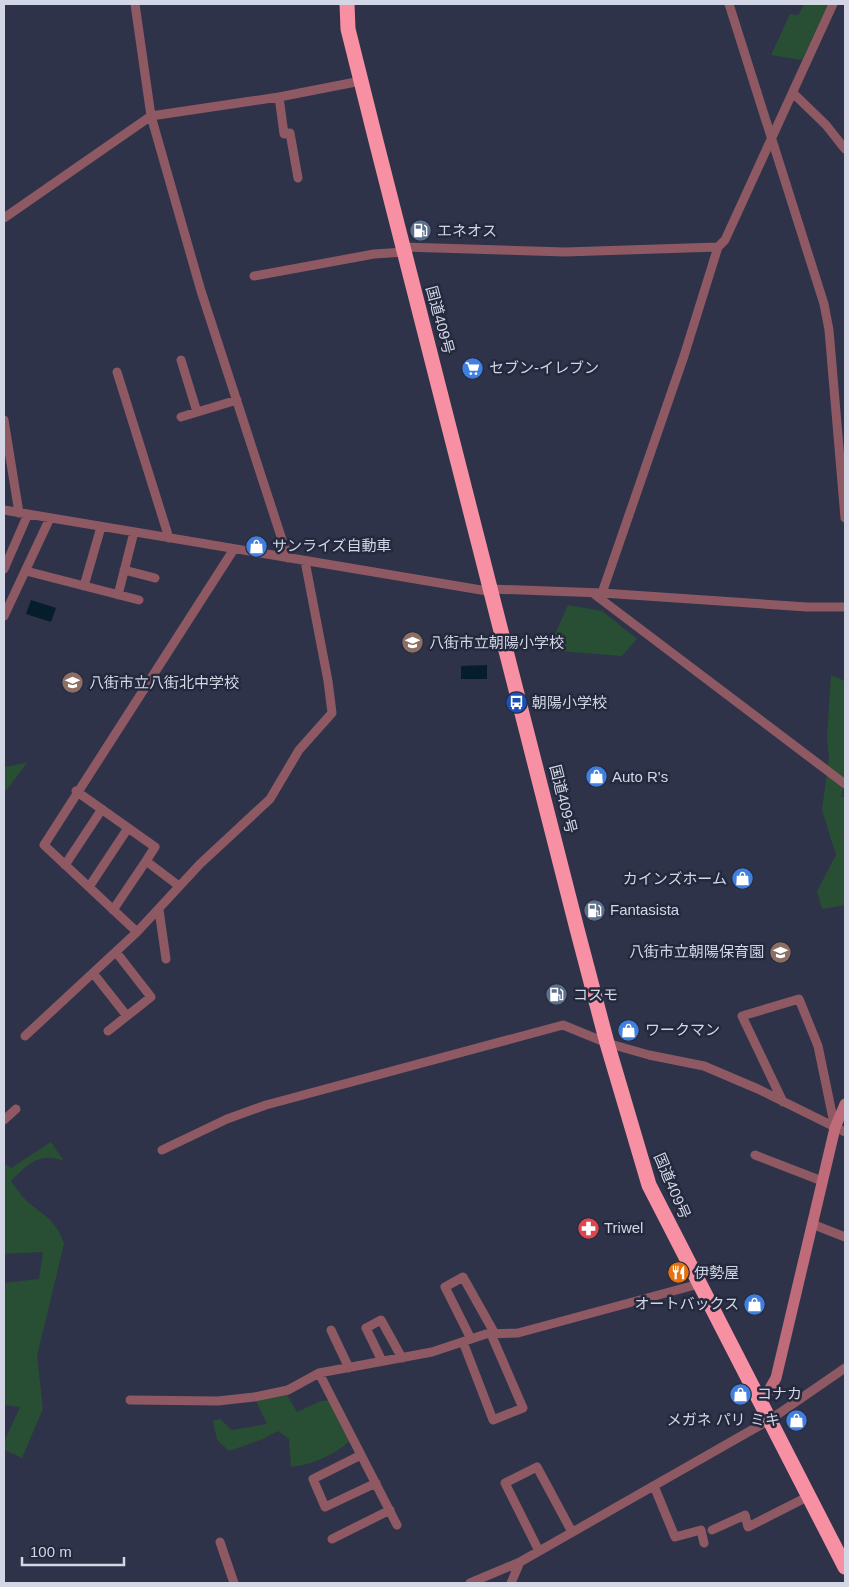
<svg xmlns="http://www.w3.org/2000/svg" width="849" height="1587" font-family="Arial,'Noto Sans JP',sans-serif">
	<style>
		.green { fill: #284f34 }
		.water { fill: #061e2b }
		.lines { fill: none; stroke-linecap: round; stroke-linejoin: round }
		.street { stroke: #8e5962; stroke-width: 9 }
		.secondary { stroke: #bf6b7a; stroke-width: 11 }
		.highway { stroke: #f890a3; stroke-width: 15 }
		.labels { text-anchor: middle; stroke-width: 5; stroke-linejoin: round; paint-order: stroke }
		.poi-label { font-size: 15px; fill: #d3d7e5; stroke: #24293e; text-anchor: start }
		.street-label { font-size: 15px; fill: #d3d7e5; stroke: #24293e }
	</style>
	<rect width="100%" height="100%" fill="#2e3349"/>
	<path class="green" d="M805,4h23l-26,56 -31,-5 19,-41 8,1z
		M568,605l34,6 35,28 -15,17 -74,-6z
		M831,675l14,6v99l-4,17h4v108l-23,4 -5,-18 19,-36 -14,-45 7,-52 -2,-22z
		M27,763l-23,30v-26z
		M51,1142l13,19c-25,-10 -37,4 -53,20 5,7 11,16 18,22 18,15 27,17 35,41l-27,112 6,53 -21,49 -18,-8v-8l16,-35 -16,-2v-122l35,-4 4,-27 -39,2v-91l7,5z
		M286,1393l11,19 24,-11 11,-1 19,39c-13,15 -40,26 -60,28l-2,-28 -11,-8 -15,8 -34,12 -12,-11 -4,-19 7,-2 12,11 35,-6 -12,-25z"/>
	<path class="water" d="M31,600l25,8 -5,14 -25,-8z
		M487,665v14h-26v-13z"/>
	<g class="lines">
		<path class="street" d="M135,4l16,112 50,175 87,267
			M729,4l95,300 5,26 16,188
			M793,93l33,32 19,24
			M279,97l5,37 6,-1 8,45
			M4,218l147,-102 128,-19 82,-16
			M403,247l162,5 153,-5
			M254,276l120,-22 31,-2
			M181,360l16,52
			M117,372l52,166
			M181,417l56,-17
			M4,420l15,93
			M4,510l489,82
			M4,569l24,-55
			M124,570l31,8
			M26,571l113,29
			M84,586l17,-59
			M492,589l110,4 205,14h38
			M602,593l82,-237 34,-109 7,-7 108,-236
			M594,594l251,190
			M118,595l16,-63
			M4,616l46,-98
			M76,791l79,56 -9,14 33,25
			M65,865l37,-56
			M89,887l39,-59
			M113,910l33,-49
			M159,910l7,49
			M137,932l-93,-87 190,-296
			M93,973l34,43
			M108,1031l43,-34 -35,-45
			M25,1036l112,-104 63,-68 70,-65 29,-49 33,-37 -4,-32 -23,-120
			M783,1102l-41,-86 57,-17 19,47 17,82
			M4,1120l12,-11
			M162,1150l65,-31 39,-14 297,-80 44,18 42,12 55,11 54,23 87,43
			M755,1155l67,26
			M812,1224l33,13
			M331,1330l18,38
			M471,1339l-26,-52 18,-10 32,57
			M463,1342l30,78 30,-12 -32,-74
			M382,1361l-16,-33 15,-8 21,38
			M319,1373l78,152
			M130,1400l88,1 36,-4 34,-7 31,-17 113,-21 54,-18 32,-1 181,-49
			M361,1455l-48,24 12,28 51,-24
			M654,1486l21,51 26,-7 3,13
			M712,1530l33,-15 3,12 61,-31
			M332,1539l58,-29
			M220,1542l14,41
			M539,1551l-34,-68 32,-16 35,65
			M470,1583l50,-21 251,-143 74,-51
			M511,1583l9,-21"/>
		<path class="secondary" d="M759,1397l9,-5 8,-14 59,-250 10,-24"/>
		<path class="highway" d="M347,4l1,25 28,112 201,788 30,114 42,142 196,382"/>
	</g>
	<defs>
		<symbol id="fuel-disc" viewBox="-11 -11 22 22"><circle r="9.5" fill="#5c6f8a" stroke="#24293e"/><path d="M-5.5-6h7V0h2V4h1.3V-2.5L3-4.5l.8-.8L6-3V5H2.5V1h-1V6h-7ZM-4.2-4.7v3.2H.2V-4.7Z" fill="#fff"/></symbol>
		<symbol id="supermarket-disc" viewBox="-11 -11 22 22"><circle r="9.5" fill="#3f7fe0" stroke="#24293e"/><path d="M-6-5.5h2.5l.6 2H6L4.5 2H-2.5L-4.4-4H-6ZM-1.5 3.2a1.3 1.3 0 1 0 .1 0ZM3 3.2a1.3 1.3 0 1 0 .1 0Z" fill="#fff"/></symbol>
		<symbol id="shop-disc" viewBox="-11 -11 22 22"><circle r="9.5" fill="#3f7fe0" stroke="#24293e"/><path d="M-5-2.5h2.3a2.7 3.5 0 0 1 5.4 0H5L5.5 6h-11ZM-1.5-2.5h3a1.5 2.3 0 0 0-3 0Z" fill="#fff"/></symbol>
		<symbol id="school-disc" viewBox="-11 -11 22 22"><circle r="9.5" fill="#8d6e63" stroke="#24293e"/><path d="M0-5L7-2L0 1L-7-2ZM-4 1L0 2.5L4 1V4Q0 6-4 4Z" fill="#fff"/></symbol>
		<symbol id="bus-disc" viewBox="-11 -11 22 22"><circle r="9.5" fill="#1a4fb4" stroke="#24293e"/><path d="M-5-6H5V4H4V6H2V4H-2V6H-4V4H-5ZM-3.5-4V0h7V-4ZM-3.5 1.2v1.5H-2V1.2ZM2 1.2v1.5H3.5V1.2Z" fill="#fff"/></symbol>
		<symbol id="pharmacy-disc" viewBox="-11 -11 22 22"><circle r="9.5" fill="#e0444e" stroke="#24293e"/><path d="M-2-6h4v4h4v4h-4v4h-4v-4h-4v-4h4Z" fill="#fff"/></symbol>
		<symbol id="restaurant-disc" viewBox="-11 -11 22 22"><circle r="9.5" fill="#e8710a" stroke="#24293e"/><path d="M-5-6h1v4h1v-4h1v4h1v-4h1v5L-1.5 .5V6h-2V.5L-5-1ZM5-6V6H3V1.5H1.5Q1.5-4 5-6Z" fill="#fff"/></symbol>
	</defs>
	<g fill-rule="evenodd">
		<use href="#fuel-disc" x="408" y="218" width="25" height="25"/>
		<use href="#supermarket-disc" x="460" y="356" width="25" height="25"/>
		<use href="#shop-disc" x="244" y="534" width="25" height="25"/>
		<use href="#school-disc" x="400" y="630" width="25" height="25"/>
		<use href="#school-disc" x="60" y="670" width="25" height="25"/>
		<use href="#bus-disc" x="504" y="690" width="25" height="25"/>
		<use href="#shop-disc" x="584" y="764" width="25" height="25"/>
		<use href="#shop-disc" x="730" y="866" width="25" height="25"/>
		<use href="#fuel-disc" x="582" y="898" width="25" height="25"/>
		<use href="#school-disc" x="768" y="940" width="25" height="25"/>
		<use href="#fuel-disc" x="544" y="982" width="25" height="25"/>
		<use href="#shop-disc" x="616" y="1018" width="25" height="25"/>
		<use href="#pharmacy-disc" x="576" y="1216" width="25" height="25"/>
		<use href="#restaurant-disc" x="666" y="1260" width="25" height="25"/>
		<use href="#shop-disc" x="742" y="1292" width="25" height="25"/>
		<use href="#shop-disc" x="728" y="1382" width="25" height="25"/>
		<use href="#shop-disc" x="784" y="1408" width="25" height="25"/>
	</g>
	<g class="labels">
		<g class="poi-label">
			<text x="437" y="236">エネオス</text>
			<text x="489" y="373">セブン-イレブン</text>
			<text x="272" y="551">サンライズ自動車</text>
			<text x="429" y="648">八街市立朝陽小学校</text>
			<text x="89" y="688">八街市立八街北中学校</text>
			<text x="532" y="708">朝陽小学校</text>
			<text x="612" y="782">Auto R's</text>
			<text x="727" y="884" text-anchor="end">カインズホーム</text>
			<text x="610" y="915">Fantasista</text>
			<text x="764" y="957" text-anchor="end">八街市立朝陽保育園</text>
			<text x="573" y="1000">コスモ</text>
			<text x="645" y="1035">ワークマン</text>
			<text x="604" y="1233">Triwel</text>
			<text x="694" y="1278">伊勢屋</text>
			<text x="739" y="1309" text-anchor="end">オートバックス</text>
			<text x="757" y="1399">コナカ</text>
			<text x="780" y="1425" text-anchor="end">メガネ パリ ミキ</text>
		</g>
		<g class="street-label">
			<text transform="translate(440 320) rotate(75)" y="5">国道409号</text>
			<text transform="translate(563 799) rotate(76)" y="5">国道409号</text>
			<text transform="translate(672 1186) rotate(67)" y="5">国道409号</text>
		</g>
	</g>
	<rect width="849" height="1587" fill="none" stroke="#d3d7e5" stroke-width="10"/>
	<path d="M22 1557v8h102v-8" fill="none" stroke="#d3d7e5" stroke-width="2.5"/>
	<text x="30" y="1557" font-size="15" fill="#d3d7e5" stroke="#24293e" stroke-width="4" paint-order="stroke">100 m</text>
</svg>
